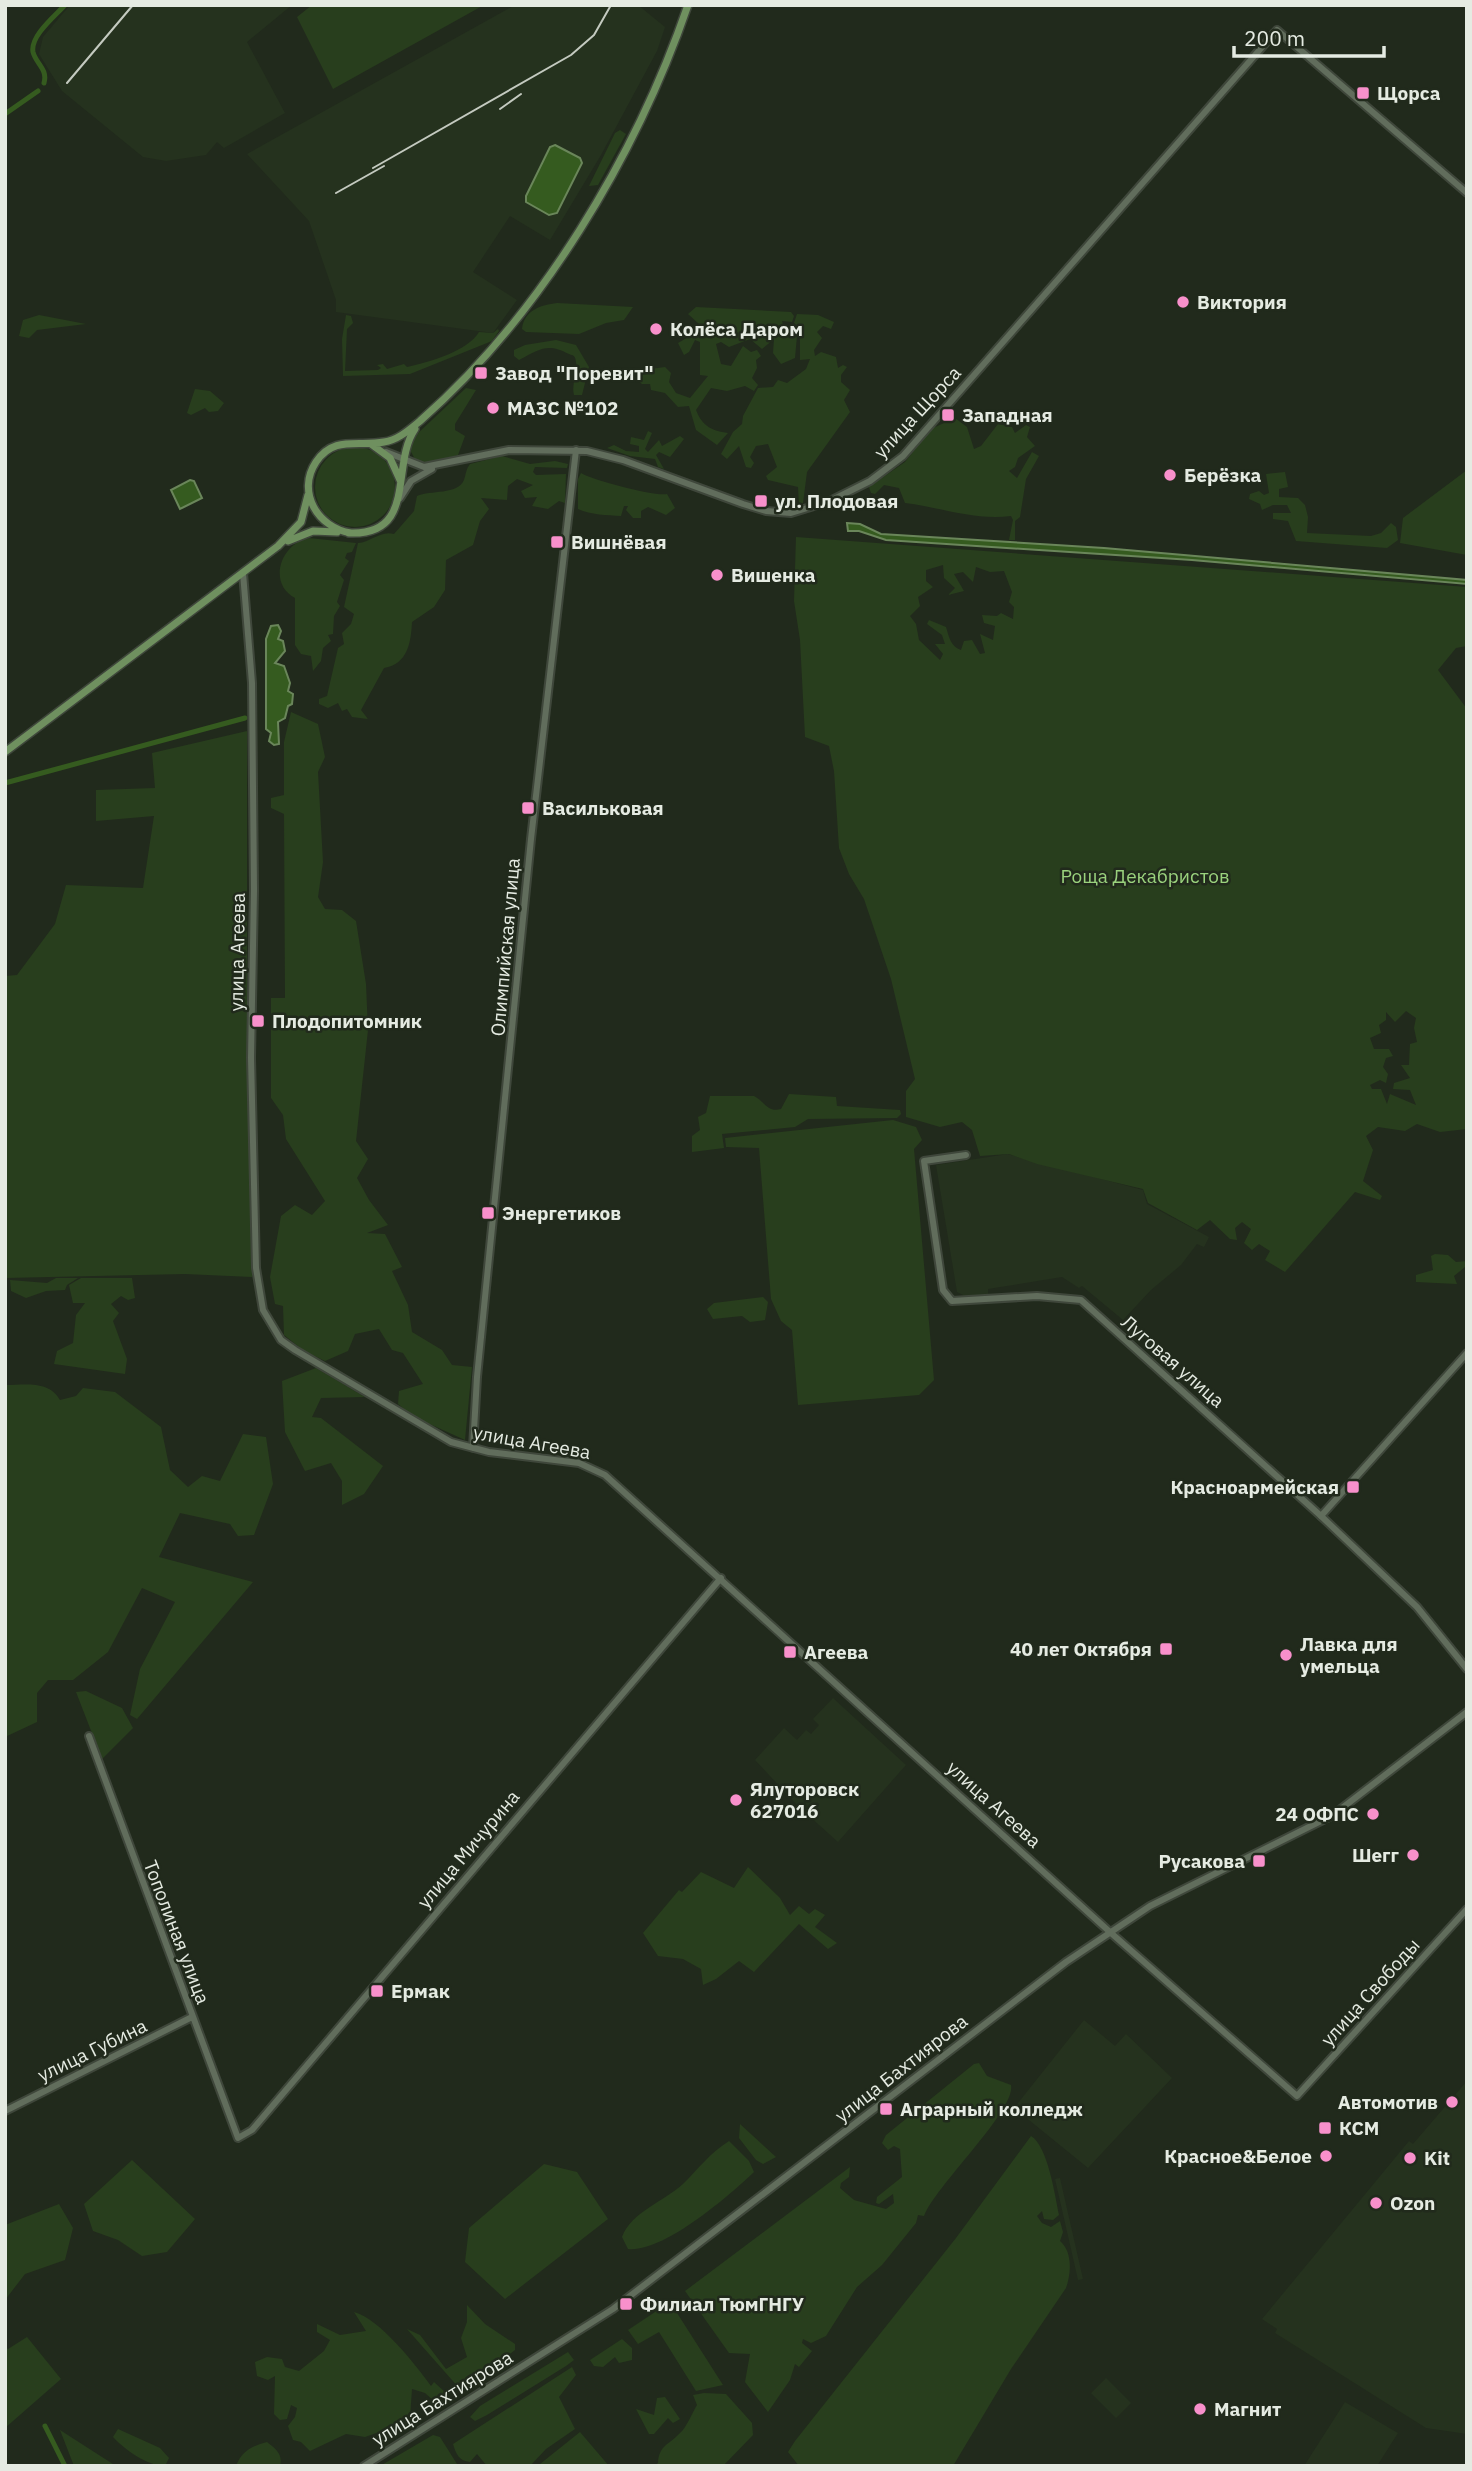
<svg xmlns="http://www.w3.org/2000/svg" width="1472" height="2471" font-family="'IBM Plex Sans',sans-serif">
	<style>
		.built { fill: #25321e }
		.green { fill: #283e1d; fill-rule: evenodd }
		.water { fill: #355b1f; stroke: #6a865a; stroke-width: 2 }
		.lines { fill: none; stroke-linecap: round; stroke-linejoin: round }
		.canal { stroke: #355b1f; stroke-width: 5 }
		.tertiary-casing { stroke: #3f473b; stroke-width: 10 }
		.secondary-casing { stroke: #3f473b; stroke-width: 10 }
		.primary-casing { stroke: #3f473b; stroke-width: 10 }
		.tertiary { stroke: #616d5c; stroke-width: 6 }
		.secondary { stroke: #616d5c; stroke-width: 6 }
		.primary { stroke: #6f905f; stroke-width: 7 }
		.rail { stroke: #c4cac0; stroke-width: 2 }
		.poi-dot { fill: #f890cb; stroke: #212a1c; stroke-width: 2.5 }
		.labels { text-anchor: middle; stroke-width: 5; stroke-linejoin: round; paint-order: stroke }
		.poi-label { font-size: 19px; font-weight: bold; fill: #e5ebe2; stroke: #212a1c; text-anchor: start }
		.street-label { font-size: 19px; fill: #e5ebe2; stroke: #212a1c }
		.park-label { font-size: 19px; fill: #9ad27d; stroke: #212a1c }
	</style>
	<rect width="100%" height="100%" fill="#212a1c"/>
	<path class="built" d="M70,5h222l-45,37 38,71 -61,35 -7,-6 -11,13 -40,6 -23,-4 -81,-66 -23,-37 4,-17z
		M515,5h123l27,22 -8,24 -56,104 -51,85 -40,-24 -37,56 44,28 -24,33 -157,-21v-12l-27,-79 -62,-67z
		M1008,1154l135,36 4,14 62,33 -5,10 -7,-3 -16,21 -30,25 -28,30 -41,-34 -3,2 -17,-11 -74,12v6l-21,2 -10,-5 -21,-127z
		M833,1698l73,67 -68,77 -39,-35 -44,-47 29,-32 13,12 9,-10 5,4 8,-9 -6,-6z
		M1084,2020l31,26 11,-12 46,44 -84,90 -74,-60z
		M1467,2081v353l-41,-6 -151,-95 2,-4 -15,-10 147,-178 4,3z
		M1060,2178l23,101 -5,1 -23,-101z
		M1106,2378l25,25 -15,15 -25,-25z
		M1345,2402l53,31 -21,33h-73z"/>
	<path class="green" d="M312,5h172l-151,84 -36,-72z
		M620,130l6,4 -28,51 -9,1 26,-53z
		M557,303l76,4 -9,13 -18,3 -27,11 -53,-2 -4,-3c2,-19 19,-24 35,-26z
		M696,307l95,5 3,4 -2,6 -10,-1 2,7 7,-2 6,10 -2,22 -14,6 -8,-11 1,-14 -12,10 -12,-10 -21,8 -8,-5 -5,2 5,20 10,2 12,-20 8,6 6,-2 4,6 -5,4 1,8 -5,10 6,7 -4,6 -9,-5 -18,5 -16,-3 -15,22c6,16 16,21 32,23l-11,12 -21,-15 -7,-24 -11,1 -13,-14 -14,-3 -1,-6h-8l-9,-7 3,-6 29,-4 6,6 -2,9 7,11 14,5 18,-22 -8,-1v-33l-5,-2 -6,12 -5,3 -6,-12 12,-7 9,-12 -11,-10z
		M797,314l21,1 16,7 -3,7 -8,-3 -6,6 5,6 -8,12 1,6 6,-4 15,5 2,11 5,-3 4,2 -6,8v7l9,8 -6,10 6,12 -43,60 -4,31 -4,1 -1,-17 -30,-7 -2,-4 11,-9 -9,-23 -12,2 -6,11 4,6 -3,5 -5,-1 -7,-21 -12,13 -6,-5 12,-22 9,-8 1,-8 15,-28 15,-1 5,-7 9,3 19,-14 4,-10 -10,1v-32l-6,-5z
		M39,315l47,9 -49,6 -8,8 -10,-2 4,-16z
		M346,315l5,1 2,7 -6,6 -2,42 33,-1 3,-2 -4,-3 6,-1 4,5 17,-5 3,3c23,-5 61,-16 72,-35l14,1 5,-4 1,2 -7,10 -82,33 -67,2 -1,-37z
		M556,340l20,5 13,22 -7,28h-8c-3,-11 4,-23 2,-33 -1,-7 -2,-6 -7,-8 -21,-11 -28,-6 -50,6l-5,-4v-6l11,-5z
		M466,388l10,2 -21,34v6l10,6 -7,19 -31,8 -11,-2 -6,-11 6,-15z
		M195,389l15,2 14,12 -6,8 -9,1 -4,-4 -14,7 -4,-2z
		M955,418l12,9 7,22 7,-3 17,-22 14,3 3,6 11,-8 4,2 -3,10 8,9 -17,12 -3,9 -6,4 8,7 15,-26 7,4 -13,23 -6,38 -5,4v19h-6l4,-20 -2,-4c-35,5 -72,-9 -106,-13l-6,-15 -15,-3 -9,9 -4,-1 -2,-6 36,-25 26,-33z
		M648,431l4,2 -7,16 3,3 11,-12 3,6 18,-10 4,3 -14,18 -11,-5 -3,3 8,14 -6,-2 -3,-8 -25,-3 -23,-8 7,-3 12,6 13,1v-6l-9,-2 1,-7 13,3z
		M315 487a40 40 0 1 1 80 0a40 40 0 1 1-80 0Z
		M502,456l28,8 25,-3 13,3 -1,4 -32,-1 -2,5 3,3 30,-1 -1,29 -6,-2 -11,8 -16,-3 5,-9 -12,1 -4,-7 12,-6 -16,-6 -9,7 -1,14 -26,-2 8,11 -9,12 -7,24 -27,15 -1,30 -11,17 -22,15c-1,20 -4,42 -28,46l-23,42 7,9 -16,-2 -5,-8 -5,2 -4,-8 -10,5 -9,-4v-5l8,-3 11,-48 6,-4 -2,-11 9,-9 3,-10 -10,-7 14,-64c13,-1 23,-13 36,-9l20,-23 3,-15c13,-6 41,-1 47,-16 2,-6 2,-11 6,-16z
		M1467,470v85l-67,-12 3,-25z
		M1285,472l3,15 -9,2v8l19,1 7,7 3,12 -1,16 64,3 10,-3 10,-10 5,4 2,13 -11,8 -91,-7 -8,-20 -15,-2v-6h18l-4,-8h-14l-11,5 -2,-6 -11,-5 1,-5 9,-3 5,4 5,-2 -3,-19z
		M581,473c10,7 76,24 86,21l8,14 -9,7 -18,-8 -7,4v7h-8l-7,-8 2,-4h-4l-3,10c-14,-1 -30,-1 -43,-7v-30z
		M796,537l671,50v59l-11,2 -18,22 29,39v420l-27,3 -23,-8 -12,7 -27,-4 -12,9 7,14 -10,31 19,15 -2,4 -25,-8 -70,80 -20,-12 5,-9 -11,-7 -7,6 -8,-7 7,-14 -9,-7 -7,6 2,12 -7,-1 -20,-19 -13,10 -49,-27 -5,-14 -106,-25 -28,-10 -29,2 -8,-26 -10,-8 -22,5 -34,-10v-26l9,-12 -24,-100 -27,-80 -15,-25 -10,-26 -5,-77 -5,-25 -24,-9 -5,-97 -6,-39zM943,565l1,13 11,10 -7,7 16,-4 -10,-17 9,-2 10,10 3,-15 14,5 14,-1 8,21 -3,10 5,5 -1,12 -12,-6 -4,3 -15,-1 2,8 11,3 -2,14 -13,-6 5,19 -5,1 -8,-14 -8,1 -3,9c-10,-3 -12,-13 -15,-23l-17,-7 -2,4 15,11 3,9h-10l8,10 -3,6 -21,-20 -3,-16 -6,-8 10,-10 -2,-9 15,-10 -7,-6v-11zM1406,1011l10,7 -2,10 3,14 -7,2 -1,21h-8l9,13 -16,5 -1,6 17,1 6,15 -26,-11 -3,10 -6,-15h-9l-2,-4 10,-5 6,3 2,-9 -5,-7 3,-9 7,-2 -4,-7h-15l-4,-11 11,-5 -2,-8 7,-5v-8l9,10z
		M309,538l47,5 -4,9 -5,1 -2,5 4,3 -9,14 4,5 -7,22 3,4 -6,10 -1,18 -5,1 3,6 -8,7 -2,13 -8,10 -2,-15 -10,-2 -6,-9v-47c-28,-15 -14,-55 14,-60z
		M291,712l27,12 7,33 -7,15 5,90 -5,35 7,12 17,1 14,11 10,63 2,46 -12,111 12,18 -11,19 12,22 19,25 -21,8 18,1 17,33 -10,4 16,34 4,27 30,18 10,15 20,2 -7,73 -53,-24 -14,-12 1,-13 24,-7 -20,-31 -11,-3 -13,-21 -24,5 -7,17 -23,10 -21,-10 -20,-16 -1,-29 -8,-2 -5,-27 11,-61 14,-11 17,10 13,-14 -39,-62 -3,-24 -12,-17v-100h14l-1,-184 -13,-6v-10l13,-3v-53z
		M247,731v274l5,272 -67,-3 -180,4v-302l12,-1 38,-51 11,-39 77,3 11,-72 -58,5v-31l59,-2 -3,-35z
		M789,1094l47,3 1,9 63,4 1,4 -4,4 -89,1 -13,8 -73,7 2,14 -32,4v-16l8,-6 -2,-13 8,-4 4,-17h44c10,5 14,17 27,13z
		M893,1120l23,7 6,13 -8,9 20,231 -15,15 -121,10 -6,-75 -11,-9 -10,-22 -12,-151 -33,-1 -1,-9z
		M1435,1254l13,1 8,7 11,-1 -2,6 -11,9 3,8 -41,-2v-7l17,-5 -2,-14z
		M56,1278h22l-11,7 -2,5 -19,1 -20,7 -15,-7 -1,-11 37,3z
		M81,1278h51l3,20 -7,2 -7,-4 -10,8 8,9 -6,8 14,38 -2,15 -71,-10 3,-13 16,-8 3,-28 9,-12h-12l-4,-18z
		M763,1297l5,5 -3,18 -15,2 -8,-6 -29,3 -6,-10 7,-6z
		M316,1368l49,29 -44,1 -9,19 9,1 62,48 -19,28 -22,11v-24l-11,-18 -26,8 -20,-39 -3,-51z
		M5,1385c20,0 44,-5 55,15l16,-4 7,-8 32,4 46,35 9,43 18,17 14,-11 18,5 23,-47 23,3 7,47 -19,51 -16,1 -8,-12 -50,-11 -21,44 94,25 -116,137 -7,-4 10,-46 35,-67 -33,-14 -34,64 -35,28h-25l-11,13v29l-32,15z
		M86,1691l36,17 11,20 -31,31 -26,-67z
		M748,1867l32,31 10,17 9,-9 10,8 6,-5 10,6 -10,12 22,16 -9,6 -29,-25 -45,48 -15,-11 -23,18 -13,6 -2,-16 -18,-10 -25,-3 -15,-23 36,-43 3,2 19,-20 33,16z
		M979,2063l8,13 24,9c5,25 -75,100 -87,131l-6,-1 -2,8 -34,42 -25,22 -31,49 -15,7 -8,-4 -1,4 10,8 -13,16 -4,-3 -5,16 -22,32 -23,-30 5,-28 -21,-1 -44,-62 165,-124 -1,10 -8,6 -1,5 14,12 32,9 8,-6 -1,-9 -14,10 -3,-1 1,-6 25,-20 -2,-28 -6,-3 -6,4 -6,-7 4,-8 88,-71z
		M740,2124l36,33 -13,7 -7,-4 -17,-22z
		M1031,2136c17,10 24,60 28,79l-6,5 -9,-1 -2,-8 -5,5 5,7 9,4 9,-6 3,11 -3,9c13,11 11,33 6,47l-55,81 -58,97h-154l-11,-14 7,-11 161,-203z
		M729,2141l20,20 5,11c-25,24 -91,81 -126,77l-6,-12c10,-26 42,-35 62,-54 15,-15 26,-30 45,-42z
		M132,2160l63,59 -28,33 -25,4 -24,-16 -25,-9 -9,-27z
		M544,2164l33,8 31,47 -103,80 -40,-37 4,-34z
		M59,2204l14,24 -8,32 -40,14 -20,26v-75z
		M670,2302l53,83 -27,6 -37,-59 -21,12 -10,-14z
		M467,2305l18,19 30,20v6l-45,36 -11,2 -52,-59 13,6 26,34 21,-12 -6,-19 6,-16z
		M354,2312c26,7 61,52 77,74l3,-4 12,11 -3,6 -9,2 -9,-8 -13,-4 -2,29 -11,7 -34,12 -19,-3 -36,17 -9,-9 -8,-2 -5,-14 7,-9 2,-9 -6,-3 -4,14 -7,1 -6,-6 1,-38 -7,4 -11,-4 -2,-14 12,-5 15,2 3,8 14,4 25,-20 6,-11 -13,-8v-8l23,11 26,-4z
		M27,2337l34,42 -56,49v-81l3,2z
		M622,2339l10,9v12l-13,3 -4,-6 -12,10 -9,-1 -4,-6z
		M568,2352l6,8 -8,6 -79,49 -12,6 -5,-4 10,-11z
		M572,2367l4,8 -17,22 16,32 -29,20 -16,17h-43l-10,-12 -7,8c-11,-1 -14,-8 -17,-18z
		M704,2393l22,1 26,29 1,12 -30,31h-69l4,-3c1,-18 11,-18 22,-30 7,-6 12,-20 17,-28l-4,-10z
		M665,2397l15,22 -7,4 -5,-5 -14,16h-5l-13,-25 18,6 3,-17z
		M118,2429l42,19 9,10 -4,8c-17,0 -40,-16 -52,-29z
		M60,2430l56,36h-42z
		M580,2432l29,34h-71l2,-2z
		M433,2435l7,2 17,27 -77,2z
		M267,2442c9,7 16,12 13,24h-44c6,-15 16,-20 31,-24z"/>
	<path class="water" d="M555,145l25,13 2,5 -25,50 -8,2 -23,-13v-6l24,-49z
		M190,480l4,1 8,17 -22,11 -9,-19z
		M847,523l13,1 21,10 223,14 363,32v4l-275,-24 -306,-20 -27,-9h-11z
		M278,625l3,6 -3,8 5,2 2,10 -10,12 9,3 6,17 -2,8 5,3 -1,10 -4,2 -3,12 -7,4 1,22 -5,1 -5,-4 2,-8 -5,-4v-90l5,-13z"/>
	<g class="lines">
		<path class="canal" d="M44,83c4,-14 -8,-19 -11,-31 -3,-16 22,-36 32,-47
			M5,114l33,-23
			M5,783l240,-65
			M45,2426l20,40"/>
		<defs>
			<path id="tertiary" d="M243,573l9,110 2,207 -3,168 5,210 7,42 18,30 14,10 156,92 38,10 90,11 26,12 506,458 186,163 170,-187
				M966,1155l-42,6 19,129 9,11 85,-5 44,4 240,216
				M473,1448l4,-71 54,-538 45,-389
				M89,1736l149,402 14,-8 469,-552
				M5,2111l187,-94"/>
			<path id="secondary" d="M386,452l38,15 85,-17 78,1 36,9 120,44 23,7 25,2 39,-12 40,-20 33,-25 374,-426 190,163
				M400,498l11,-17 21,-12
				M1467,1353l-146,163 96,91 50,62
				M364,2466l249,-157 453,-347 84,-56 183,-91 134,-103"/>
			<path id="primary" d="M371,444l19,14 10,22
				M349,533c69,3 41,-68 66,-104
				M351,533c-33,-5 -55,-41 -35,-71 18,-27 42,-15 68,-20 14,-2 25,-12 36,-21 121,-106 216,-265 268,-416
				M288,541l25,-10 24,1
				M5,752l273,-206 23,-24 7,-27"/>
		</defs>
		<use href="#tertiary" class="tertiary-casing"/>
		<use href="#secondary" class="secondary-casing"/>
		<use href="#primary" class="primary-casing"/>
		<use href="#tertiary" class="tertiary"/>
		<use href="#secondary" class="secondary"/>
		<use href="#primary" class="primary"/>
		<path class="rail" d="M67,83l66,-78
			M500,109l21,-15
			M373,168l198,-113 23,-20 17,-30
			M336,193l48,-27"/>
	</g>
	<g class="poi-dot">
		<rect x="1356" y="86" width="14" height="14" rx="3.5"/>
		<circle cx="1183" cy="302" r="7"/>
		<circle cx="656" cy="329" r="7"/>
		<rect x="474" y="366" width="14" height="14" rx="3.5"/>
		<circle cx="493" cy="408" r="7"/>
		<rect x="941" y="408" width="14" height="14" rx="3.5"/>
		<circle cx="1170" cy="475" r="7"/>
		<rect x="754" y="494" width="14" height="14" rx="3.5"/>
		<rect x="550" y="535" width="14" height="14" rx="3.5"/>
		<circle cx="717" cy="575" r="7"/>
		<rect x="521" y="801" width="14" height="14" rx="3.5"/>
		<rect x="251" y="1014" width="14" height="14" rx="3.5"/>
		<rect x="481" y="1206" width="14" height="14" rx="3.5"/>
		<rect x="1346" y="1480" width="14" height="14" rx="3.5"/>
		<rect x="1159" y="1642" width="14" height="14" rx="3.5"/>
		<rect x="783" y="1645" width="14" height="14" rx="3.5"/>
		<circle cx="1286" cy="1655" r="7"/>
		<circle cx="736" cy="1800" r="7"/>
		<circle cx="1373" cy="1814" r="7"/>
		<circle cx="1413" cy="1855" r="7"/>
		<rect x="1252" y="1854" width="14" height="14" rx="3.5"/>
		<rect x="370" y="1984" width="14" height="14" rx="3.5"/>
		<circle cx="1452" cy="2102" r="7"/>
		<rect x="879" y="2102" width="14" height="14" rx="3.5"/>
		<rect x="1318" y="2121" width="14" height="14" rx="3.5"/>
		<circle cx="1326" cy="2156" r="7"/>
		<circle cx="1410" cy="2158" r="7"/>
		<circle cx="1376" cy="2203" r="7"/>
		<rect x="619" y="2297" width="14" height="14" rx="3.5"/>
		<circle cx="1200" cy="2409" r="7"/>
	</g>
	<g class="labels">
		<g class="poi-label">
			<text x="1377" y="100">Щорса</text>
			<text x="1197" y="309">Виктория</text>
			<text x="670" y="336">Колёса Даром</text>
			<text x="495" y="380">Завод "Поревит"</text>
			<text x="507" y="415">МАЗС №102</text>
			<text x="962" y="422">Западная</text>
			<text x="1184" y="482">Берёзка</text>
			<text x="775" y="508">ул. Плодовая</text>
			<text x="571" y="549">Вишнёвая</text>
			<text x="731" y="582">Вишенка</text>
			<text x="542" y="815">Васильковая</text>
			<text x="272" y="1028">Плодопитомник</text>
			<text x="502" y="1220">Энергетиков</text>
			<text x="1339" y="1494" text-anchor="end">Красноармейская</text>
			<text x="1300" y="1651">Лавка для<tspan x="1300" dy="22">умельца</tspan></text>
			<text x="1152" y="1656" text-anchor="end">40 лет Октября</text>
			<text x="804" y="1659">Агеева</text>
			<text x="750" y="1796">Ялуторовск<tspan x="750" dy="22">627016</tspan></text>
			<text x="1359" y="1821" text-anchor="end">24 ОФПС</text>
			<text x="1399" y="1862" text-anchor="end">Шегг</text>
			<text x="1245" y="1868" text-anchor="end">Русакова</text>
			<text x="391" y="1998">Ермак</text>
			<text x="1438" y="2109" text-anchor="end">Автомотив</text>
			<text x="900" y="2116">Аграрный колледж</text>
			<text x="1339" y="2135">КСМ</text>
			<text x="1312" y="2163" text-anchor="end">Красное&amp;Белое</text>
			<text x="1424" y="2165">Kit</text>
			<text x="1390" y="2210">Ozon</text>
			<text x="640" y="2311">Филиал ТюмГНГУ</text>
			<text x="1214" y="2416">Магнит</text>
		</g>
		<g class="street-label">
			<text transform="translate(917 412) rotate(-47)" y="7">улица Щорса</text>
			<text transform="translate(505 947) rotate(-85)" y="7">Олимпийская улица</text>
			<text transform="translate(237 952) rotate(-89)" y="7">улица Агеева</text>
			<text transform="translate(1173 1361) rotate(41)" y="7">Луговая улица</text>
			<text transform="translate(532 1442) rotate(10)" y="7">улица Агеева</text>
			<text transform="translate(994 1804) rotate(42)" y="7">улица Агеева</text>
			<text transform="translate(468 1849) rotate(-50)" y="7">улица Мичурина</text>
			<text transform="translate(177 1932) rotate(69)" y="7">Тополиная улица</text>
			<text transform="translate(1370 1992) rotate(-48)" y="7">улица Свободы</text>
			<text transform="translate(92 2050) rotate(-26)" y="7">улица Губина</text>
			<text transform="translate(901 2068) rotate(-38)" y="7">улица Бахтиярова</text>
			<text transform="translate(442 2398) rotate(-32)" y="7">улица Бахтиярова</text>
		</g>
		<g class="park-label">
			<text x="1145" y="883">Роща Декабристов</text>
		</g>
	</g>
	<rect width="1472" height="2471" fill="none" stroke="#e5ebe2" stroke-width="14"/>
	<path d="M1234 46v10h150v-10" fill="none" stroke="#e5ebe2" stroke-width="3.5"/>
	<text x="1244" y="46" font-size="21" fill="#e5ebe2" stroke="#212a1c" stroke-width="5" paint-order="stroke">200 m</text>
</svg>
